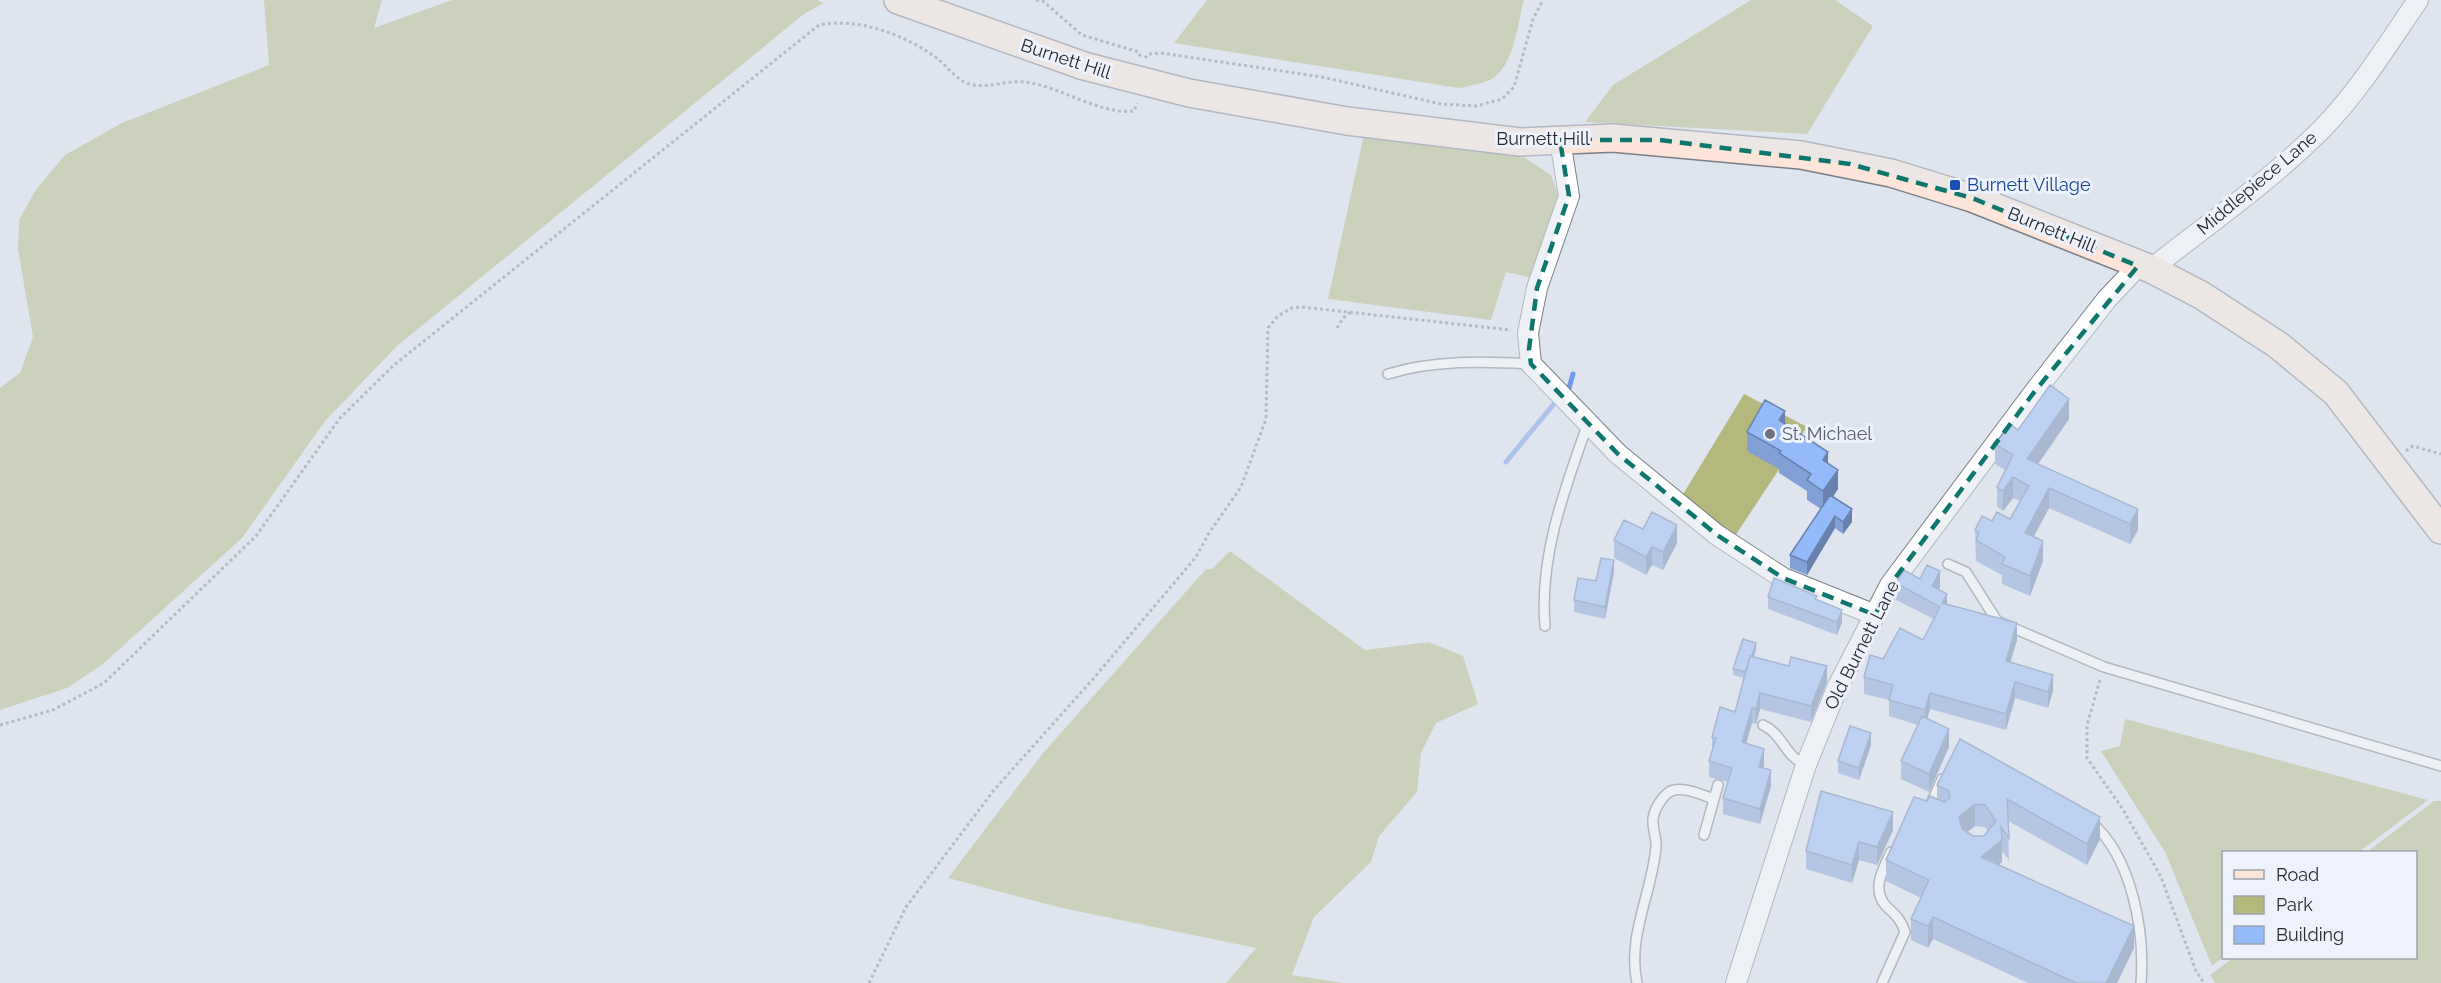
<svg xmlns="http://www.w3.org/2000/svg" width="2441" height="983" font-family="Raleway,sans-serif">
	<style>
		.green { fill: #b4b87d }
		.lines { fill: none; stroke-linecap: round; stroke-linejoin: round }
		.stream { stroke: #7499e8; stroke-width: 5 }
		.lane-casing { stroke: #7a7f88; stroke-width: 12 }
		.street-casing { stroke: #7a7f88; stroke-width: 22 }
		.secondary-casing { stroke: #7a7f88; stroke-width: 30 }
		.path { stroke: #83878e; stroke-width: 3; stroke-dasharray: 3 3; stroke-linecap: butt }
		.lane { stroke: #fff; stroke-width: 9 }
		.street { stroke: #fff; stroke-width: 20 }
		.secondary { stroke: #fde6d9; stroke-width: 27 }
		.wall { fill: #80a0d6; fill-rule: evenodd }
		.shaded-wall { fill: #6882ae }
		.building { fill: #95baf9; stroke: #6882ae; stroke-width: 1.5; fill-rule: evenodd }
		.marked { fill: none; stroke: #0f766e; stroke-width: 4.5; stroke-dasharray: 12 8; stroke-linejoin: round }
		.transit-dot { fill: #1a4fb4; stroke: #edf2fc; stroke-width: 2 }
		.worship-dot { fill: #6b7280; stroke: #edf2fc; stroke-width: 2 }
		.labels { text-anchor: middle; stroke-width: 6; stroke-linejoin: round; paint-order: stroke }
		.street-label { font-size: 18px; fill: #27292d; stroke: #edf2fc }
		.transit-label { font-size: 18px; fill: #164399; stroke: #edf2fc; text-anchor: start }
		.worship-label { font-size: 18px; fill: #5b616d; stroke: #edf2fc; text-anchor: start }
	</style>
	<rect width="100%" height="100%" fill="#dfe5ef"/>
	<path class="green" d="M264,0h118l-8,28 78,-28h365l7,3 -20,11 -407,332 -72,75 -83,117 -139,126 -36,24 -67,22v-322l20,-15 13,-36 -15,-88 1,-29 16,-29 30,-36 57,-32 147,-58z
		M1207,0h317c-6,22 -9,56 -25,73 -9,10 -26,12 -40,15l-285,-45z
		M1751,0h84l38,26 -66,108 -222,-12 28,-37z
		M1364,135l161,23 26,17 8,23 -27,80 -26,-6 -15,48 -163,-21z
		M1744,394l63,33 -72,109 -53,-40z
		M1230,551l135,99 64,-8 34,14 15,48 -42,19 -15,30 -4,39 -38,44 -8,26 -57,55 -22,58 52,8h-118l30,-35 -194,-40 -114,-30 96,-126 162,-183h6z
		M2125,719l303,81 -69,52h-135l-1,105 -11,9 -47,-114 -64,-101 19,-5z
		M2434,801h7v182h-226l-5,-8 23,-17h183v-106h-49z"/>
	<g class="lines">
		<path class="stream" d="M1569,388l4,-14
			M1506,462l52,-63"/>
		<defs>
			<path id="lane" d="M1388,374c45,-14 96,-13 143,-10
				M1948,564l18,8 31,49 107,46 337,99
				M1545,626c-6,-70 20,-138 43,-203
				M1763,725c20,9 21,31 43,40
				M1929,808l13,-29
				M2091,822c41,35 54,109 50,161
				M1704,835l14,-50
				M1637,983c-10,-47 15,-90 19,-136 1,-9 -4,-18 -3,-28 1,-9 8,-21 16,-27 12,-7 33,3 45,7
				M1882,983l23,-51c-4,-13 -10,-17 -19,-26 -15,-17 -3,-37 5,-54"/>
			<path id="street" d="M1560,140l9,56 -32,92 -9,45 3,31 87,90 99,81 66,43 92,37
				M2151,269c57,-45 119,-88 171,-140 37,-38 66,-85 96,-129
				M1736,983l70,-218 31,-77 53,-103 145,-194 72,-92 31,-33"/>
			<path id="secondary" d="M898,0l186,66 105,27 158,28 173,21 93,-4 188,17 90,18 81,25 179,71 50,26 77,50 58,48 105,137"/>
		</defs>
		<use href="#lane" class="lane-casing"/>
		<use href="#street" class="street-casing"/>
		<use href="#secondary" class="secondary-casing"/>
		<path class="path" d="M1036,0l7,1 39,34 57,17 2,7
			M1145,58l3,-4 13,-1 161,24 119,27 35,2 26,-7 12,-12 19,-68 10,-19
			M1337,328l6,-10 8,-6
			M2406,451l7,-5 28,8
			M2100,680l-13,45v33l35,50 39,69 35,94 8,12
			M0,725l53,-15 51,-27 152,-147 84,-118 54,-53 425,-340c39,-8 87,10 119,34 10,8 19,22 32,25 18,5 37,-4 54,-2 37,4 75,33 110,29l3,-8
			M869,983l37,-76 88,-117 99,-111 103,-122 13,-24 32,-46 25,-68 2,-91 10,-12 14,-8 10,-1 209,23"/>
		<use href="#lane" class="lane"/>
		<use href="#street" class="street"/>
		<use href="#secondary" class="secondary"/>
	</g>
	<path class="wall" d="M2069,419l-31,45 100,45v21l-8,14 -81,-36 -16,29 10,24 -13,35 -28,-12v-9l-26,-14 -1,-31 17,-9 18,-2 10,-18 -7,-3 -10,13 -6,-4v-20l8,-17 -10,-6v-20l23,-14z
		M1785,423l43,40 10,26 -5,8 19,25 -9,12 -8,-6 -28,47 -17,-7v-13l31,-46 -14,-9v-9l-28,-18v-4l-32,-18v-19z
		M1643,529l34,14 -14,27 -11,-5 -6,10 -32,-17v-18z
		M1614,572l-9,47 -31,-7v-12l22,-19z
		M1896,583l44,4 -1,3 8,14 70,36 -7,22 43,29 -5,17 -33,-10 -9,32 -76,-21 -3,10 22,28 -20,45 -28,-13v-18l17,-36 -29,-9v-16l-25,-6v-17l19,-18 40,-19 11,-21 -38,-19z
		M1768,597l49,3 25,22 -5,13 -69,-26z
		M1756,649l-2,8 73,25 -16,40 -51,-13 -4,15 -4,-1 -6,21 18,21v3l7,18 -11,38 -37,-10v-16l5,-16 -19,-5v-16l3,-10v-14l23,-25 9,-34 -11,-3v-6z
		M1960,739l140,100 -13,26 -79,-44 1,39 -7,-9v11l-4,3 136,83 -17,35h-89l-95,-44 -5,9 -17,-8v-21l10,-21 -35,-17v-21l41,-59 10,-2v-14zM1975,826l10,1 3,5 -4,4h-11l-6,-4z
		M1871,745l-12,35 -21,-7v-12z
		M1893,830l-16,35 -18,-5 -7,23 -46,-14v-18z"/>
	<path class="shaded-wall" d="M2069,399v20l-42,61v-21z
		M1785,411v20l-6,-11z
		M1828,452v20l-5,-12z
		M1838,470v19l-15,22v-20z
		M2013,477v21l-10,13v-20z
		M2049,488v20l-24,45v-20z
		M1852,509v13l-9,12v-12z
		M2138,509v21l-8,14v-20z
		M1835,516v12l-28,47v-13z
		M1677,525v18l-14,27v-18z
		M2043,541v20l-13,35v-20z
		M1652,547v18l-6,10v-18z
		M1614,560v12l-9,47v-12z
		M1940,571v16l-8,15v-16z
		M1947,594v16l-5,-7z
		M1842,610v12l-5,13v-13z
		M2017,623v17l-11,37v-16z
		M1756,643v6l-9,30v-6z
		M1827,666v16l-16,40v-16z
		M2053,675v16l-5,17v-16z
		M2015,682v16l-9,32v-16z
		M1760,693v16l-4,15v-15z
		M1930,693v16l-5,17v-16z
		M1752,708v15l-10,35v-16z
		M1949,729v18l-20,45v-18z
		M1871,733v12l-12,35v-12z
		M1764,749v16l-5,18v-16z
		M1771,770v16l-11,38v-15z
		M1975,804v22l-16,13v-22z
		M1893,812v18l-16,35v-18z
		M2100,817v22l-13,26v-21z
		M2002,840v22l-21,17v-22z
		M1859,842v18l-7,23v-18z
		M1933,917v22l-5,9v-22z
		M2134,926v22l-17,35h-11z"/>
	<path class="building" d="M2050,385l19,14 -42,60 111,50 -8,15 -81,-36 -24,45 18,8 -13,35 -28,-12 3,-7 -29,-17 3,-8 -4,-2 7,-14 10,5 5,-9 13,7 19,-33 -16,-9 -10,14 -6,-4 16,-32 -18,-11 15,-20 8,6z
		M1765,400l20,11 -6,9 49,32 -5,8 15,10 -15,21 -16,-11 4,-6 -32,-21 2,-2 -34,-19z
		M1830,495l22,14 -9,13 -8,-6 -28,46 -17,-7z
		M1652,512l25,13 -14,27 -11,-5 -6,10 -32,-17 10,-20 19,9z
		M1601,558l13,2 -9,47 -31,-7 4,-22 18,3z
		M1927,565l13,6 -8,15 15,8 -5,9 75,20 -11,38 47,14 -5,17 -33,-10 -9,32 -76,-21 -5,17 -36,-10 4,-15 -29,-8 6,-22 13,4 17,-31 23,12 17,-33 -44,-24 8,-13 16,9z
		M1774,578l43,18 -2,3 27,11 -5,12 -69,-25z
		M1743,639l13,4 -4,13h-2l-4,16 -13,-3z
		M1750,656l39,10 2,-9 36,9 -16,40 -51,-13 -4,16 -4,-1 -10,34 22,7 -5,18 12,3 -11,39 -37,-11 9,-30 -23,-7 7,-23 -4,-1 8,-30 15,5z
		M1922,716l27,13 -20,45 -28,-13z
		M1850,726l21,7 -12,35 -21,-7z
		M1960,739l140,78 -13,27 -80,-45 2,39 -8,-11 1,13 -21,17 153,69 -28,57h-30l-143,-66 -5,9 -17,-7 18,-39 -43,-20 28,-63 13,4 3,-5 14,6 6,-4 -1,-7 -12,-6zM1975,804l10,1 11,16 -12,15h-11l-11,-7 -3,-12z
		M1821,791l72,21 -16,35 -18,-5 -7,23 -46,-14z"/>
	<path d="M0 0H2441V983H0ZM1560,140h100l190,24 122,34 166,68 -103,125 -145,194 -15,30 -92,-37 -66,-43 -99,-81 -87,-90 -2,-15 8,-61 32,-92z" fill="#dfe5ef" fill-opacity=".55" fill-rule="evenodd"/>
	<path class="marked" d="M1560,140h100l190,24 122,34 166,68 -103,125 -145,194 -15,30 -92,-37 -66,-43 -99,-81 -87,-90 -2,-15 8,-61 32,-92z"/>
	<rect class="transit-dot" x="1949" y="179" width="12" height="12" rx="3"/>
	<circle class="worship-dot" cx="1770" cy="434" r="6"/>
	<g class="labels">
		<g class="street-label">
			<text transform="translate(1066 59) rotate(18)" y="6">Burnett Hill</text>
			<text x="1543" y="145">Burnett Hill</text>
			<text transform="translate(2257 183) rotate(-40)" y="6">Middlepiece Lane</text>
			<text transform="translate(2052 230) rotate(22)" y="6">Burnett Hill</text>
			<text transform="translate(1862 645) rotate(-63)" y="6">Old Burnett Lane</text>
		</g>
		<g class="transit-label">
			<text x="1967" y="191">Burnett Village</text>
		</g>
		<g class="worship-label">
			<text x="1782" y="440">St. Michael</text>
		</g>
	</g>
	<rect x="2222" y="851" width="195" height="108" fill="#edf2fc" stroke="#9ea2a9" stroke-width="1.5"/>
	<rect x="2234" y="870" width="30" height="9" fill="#fde6d9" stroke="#9ea2a9" stroke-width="1.5"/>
	<text x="2276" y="881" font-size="18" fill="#27292d">Road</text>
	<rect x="2234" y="896" width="30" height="18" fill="#b4b87d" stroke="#9ea2a9" stroke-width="1.5"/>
	<text x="2276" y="911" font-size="18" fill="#27292d">Park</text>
	<rect x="2234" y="926" width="30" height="18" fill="#95baf9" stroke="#9ea2a9" stroke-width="1.5"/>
	<text x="2276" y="941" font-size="18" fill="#27292d">Building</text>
</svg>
